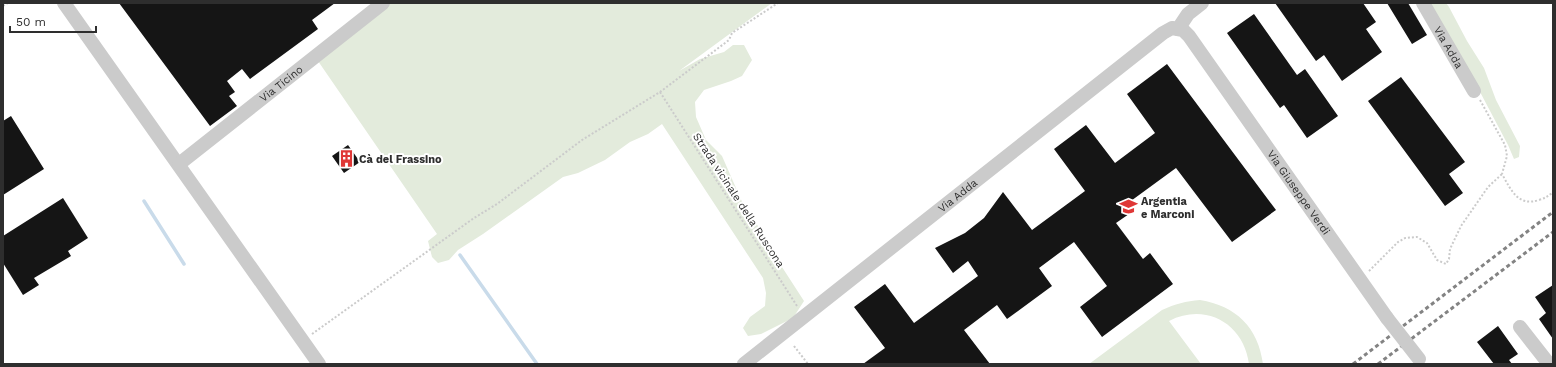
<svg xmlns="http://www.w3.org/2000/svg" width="1556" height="367" font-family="'Work Sans',sans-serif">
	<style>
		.green { fill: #e3ebdc }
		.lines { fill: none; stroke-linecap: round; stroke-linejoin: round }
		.stream { stroke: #c9dbea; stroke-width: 3.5 }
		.building { fill: #151515 }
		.path { stroke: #cbcbcb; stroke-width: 2; stroke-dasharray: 2 2; stroke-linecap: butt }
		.minor { stroke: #cbcbcb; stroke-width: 14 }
		.rail { stroke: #838383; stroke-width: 3; stroke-dasharray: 4 3; stroke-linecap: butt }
		.minor-bridge { stroke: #cbcbcb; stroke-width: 14 }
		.labels { text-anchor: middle; stroke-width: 4; stroke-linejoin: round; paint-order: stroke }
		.street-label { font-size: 11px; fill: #2e2e2e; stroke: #fff }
		.poi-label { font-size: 11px; font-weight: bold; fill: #2e2e2e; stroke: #fff; text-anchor: start }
	</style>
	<rect width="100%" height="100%" fill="#fff"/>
	<path class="green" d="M389,3h383l-93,68 21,-12 24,-7 9,-7h11l8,15 -10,16 -11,5 -27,9 -9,12 1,15 10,23 16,16 21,48 6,10 12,16 6,9 4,11 33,51 -11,17 -32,16 -13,2 -5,-8 7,-11 15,-11 1,-13 -3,-15 -101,-154 -14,10 -18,8 -25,18 -27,13 -15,4 -80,57 -25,16 -9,10 -11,3 -6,-6 -4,-16 9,-7 -119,-173z
		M1430,3h16l3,4 18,34 17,27 12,32 24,46 -1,11 -5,2 -6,-14 -48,-91z
		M1200,300c36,6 58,27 63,64h-14c-5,-40 -43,-62 -80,-43l32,43h-112l73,-54c13,-6 24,-9 38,-10z"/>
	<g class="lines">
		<path class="stream" d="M144,201l40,63
			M460,255l77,109"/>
	</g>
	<path class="building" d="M119,3h216l-23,17 6,9 -68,50 -8,-10 -15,12 8,11 -6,4 8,10 -27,20z
		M1275,3h88l13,19 -10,7 16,23 -40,29 -18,-26 -8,6z
		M1387,3h21l19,32 -15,9z
		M1254,14l43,61 8,-6 33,47 -31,22 -23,-33 -4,3 -53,-75z
		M1167,64l109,146 -44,32 -56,-74 -52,38 5,8 -13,9 27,36 7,-6 23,31 -71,53 -22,-30 27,-21 -33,-44 -35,26 13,18 -45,33 -10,-14 -33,25 26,34h-127l22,-16 -31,-41 31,-23 29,39 64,-47 -10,-15 -15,12 -18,-25 30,-15 19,-15 19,-26 29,38 53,-39 -31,-42 32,-24 29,38 40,-30 -28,-39z
		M1401,77l64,85 -16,12 14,19 -18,13 -77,-105z
		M11,116l33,53 -41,26v-74z
		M348,145l12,17 -16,11 -12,-17z
		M63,198l25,40 -20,13 3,5 -37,22 5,7 -16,10 -20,-32v-27z
		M1553,285v54l-14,-20 7,-6 -11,-16z
		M1498,326l20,28 -9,6 3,4h-18l-17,-22z"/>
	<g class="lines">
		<path class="path" d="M3,6l5,-3
			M660,92l137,214
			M1480,100l25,45 2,11 -5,18c9,16 16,33 37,26 6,-2 10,-4 14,-8
			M1369,271l29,-29 7,-4 12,-1 10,6 10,17 9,4 3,-5 1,-10 11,-23 27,-39 14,-13
			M312,334l162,-116 23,-14 85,-64 78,-48 69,-52 3,-7 46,-30
			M794,346l14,18"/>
		<g class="minor">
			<path d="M64,3l255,361"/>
			<path id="s1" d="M1423,3l51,88"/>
			<path d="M1178,29l10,-15 14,-11"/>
			<path id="s2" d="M179,164l204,-161"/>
			<path d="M1520,327l29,37"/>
			<path id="s3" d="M744,364l419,-331 9,-5 11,2 6,6 198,282"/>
		</g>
		<path class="rail" d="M1353,364l200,-152
			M1378,364l175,-132"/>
		<path class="minor-bridge" d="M1387,318l32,41"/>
	</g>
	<defs>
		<symbol id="building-bare" viewBox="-9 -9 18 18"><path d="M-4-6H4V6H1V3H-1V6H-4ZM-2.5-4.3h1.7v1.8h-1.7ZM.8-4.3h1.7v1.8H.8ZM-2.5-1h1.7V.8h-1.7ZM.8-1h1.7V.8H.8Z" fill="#df3736" stroke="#fff" stroke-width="2.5" paint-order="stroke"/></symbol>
		<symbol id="school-bare" viewBox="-9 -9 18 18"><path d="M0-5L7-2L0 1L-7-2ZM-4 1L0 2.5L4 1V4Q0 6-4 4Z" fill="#df3736" stroke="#fff" stroke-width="2.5" paint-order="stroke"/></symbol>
	</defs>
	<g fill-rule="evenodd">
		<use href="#building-bare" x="334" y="146" width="25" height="25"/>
		<use href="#school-bare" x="1116" y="194" width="25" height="25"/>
	</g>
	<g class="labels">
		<g class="street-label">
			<text dy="4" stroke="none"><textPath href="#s1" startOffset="51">Via Adda</textPath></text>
			<text dy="4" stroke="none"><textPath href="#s2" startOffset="130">Via Ticino</textPath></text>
			<text dy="4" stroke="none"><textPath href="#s3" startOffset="755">Via Giuseppe Verdi</textPath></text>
			<text dy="4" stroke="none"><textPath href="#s3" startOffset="272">Via Adda</textPath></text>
			<text transform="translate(739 200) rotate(57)" y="4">Strada vicinale della Ruscona</text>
		</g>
		<g class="poi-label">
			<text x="359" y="163">Cà del Frassino</text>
			<text x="1141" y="205">Argentia<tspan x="1141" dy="13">e Marconi</tspan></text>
		</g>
	</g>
	<rect width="1556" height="367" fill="none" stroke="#2e2e2e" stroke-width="8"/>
	<path d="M10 26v6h86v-6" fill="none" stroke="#2e2e2e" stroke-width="2"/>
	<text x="16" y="26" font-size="12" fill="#2e2e2e" stroke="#ffffff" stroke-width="3" paint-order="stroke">50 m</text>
</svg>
